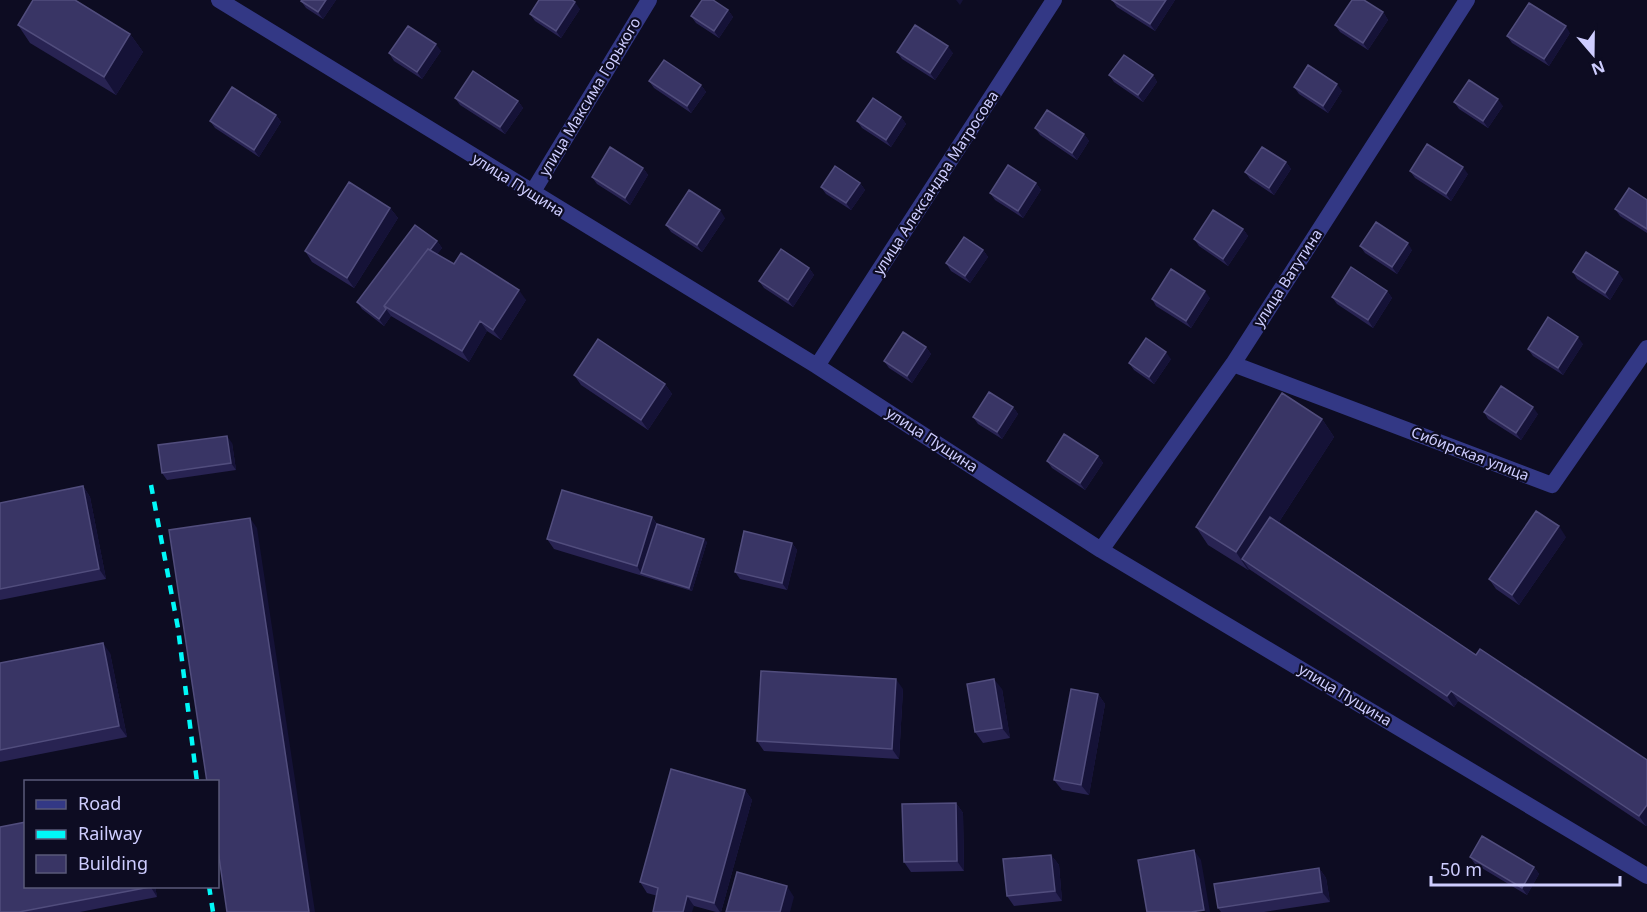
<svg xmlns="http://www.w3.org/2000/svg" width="1647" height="912" font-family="'Noto Sans',sans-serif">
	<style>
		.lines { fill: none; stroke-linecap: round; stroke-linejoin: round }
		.minor { stroke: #333885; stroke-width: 16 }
		.rail { stroke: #00f8f8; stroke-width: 4.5; stroke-dasharray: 9 8; stroke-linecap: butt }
		.wall { fill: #282352 }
		.shaded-wall { fill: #151237 }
		.building { fill: #393565; stroke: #514d7d; stroke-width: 1.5 }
		.labels { text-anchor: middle; stroke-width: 4.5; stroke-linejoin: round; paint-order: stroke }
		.street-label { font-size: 15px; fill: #cecdff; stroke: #0d0c22 }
	</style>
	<rect width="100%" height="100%" fill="#0d0c22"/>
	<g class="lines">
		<path class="minor" d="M219,0l598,366 284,184 546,326
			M532,193l117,-193
			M1233,364l319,121 95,-137
			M817,366l237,-366
			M1101,550l132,-186 234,-364"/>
		<path class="rail" d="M151,485l27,143 19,154
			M209,886l4,26"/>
	</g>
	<path class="wall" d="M302,0h34l-13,19 -17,-11 -5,-7z
		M1112,0h63l-20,31 -38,-24z
		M580,9l-19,29 -26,-17 -5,-7z
		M728,10l5,7 -14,21 -23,-15 -5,-7z
		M1383,12l5,8 -20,30 -28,-18 -5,-7z
		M18,25l112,9 13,18 -27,43 -86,-52z
		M1570,33l-21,33 -37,-23 -5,-7z
		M441,51l-19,28 -28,-18 -5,-8z
		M897,52l56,1 -18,27 -33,-21z
		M1109,75h44l4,7 -14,20 -29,-20z
		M649,81l52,4 5,7 -15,21 -37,-25z
		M1294,87l48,4 -14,22 -29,-19z
		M455,98l63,3 5,7 -18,26 -45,-29z
		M1454,102l49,4 -15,22 -29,-19z
		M276,115l5,7 -22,35 -44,-29 -5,-7z
		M901,117l5,7 -15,23 -29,-19 -5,-7z
		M1035,128l49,6 5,7 -12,19 -37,-25z
		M1286,162l5,7 -17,26 -24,-16 -5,-7z
		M643,168l5,7 -18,30 -33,-21 -5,-7z
		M1410,171l58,3 -17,27 -36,-23z
		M860,183l5,7 -14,20 -25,-16 -5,-7z
		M1036,183l5,7 -18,28 -28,-18 -5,-7z
		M1647,200v33l-27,-17 -5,-7z
		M390,208l8,10 -44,70 -42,-26 -7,-11z
		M725,218l-23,34 -31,-20 -5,-7z
		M1243,229l5,7 -20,30 -29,-20 -5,-7z
		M437,241l5,7 -5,6 17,10 72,36 -25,40 -14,-9 -18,31 -78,-46 -7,10 -22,-17 -5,-7z
		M1360,246l52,4 -15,24 -32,-21z
		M983,250l5,7 -18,26 -19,-12 -5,-8z
		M809,268l5,7 -21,32 -29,-19 -5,-7z
		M1573,272l50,7 -13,21 -33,-21z
		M1387,291l5,7 -19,30 -36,-24 -5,-7z
		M1210,298l-19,30 -35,-22 -4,-7z
		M1583,344l-20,31 -30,-19 -5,-7z
		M926,347l5,7 -19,29 -23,-15 -5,-7z
		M1171,359l-17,25 -20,-14 -5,-7z
		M574,375l91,9 7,10 -24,36 -67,-45z
		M1013,407l5,7 -16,25 -24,-15 -5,-7z
		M1484,412l54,2 -17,26 -33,-21z
		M1322,419l12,18 -55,85 197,133 171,105 -1,66 -188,-125 -4,6 -205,-138 -1,1 -40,-25 -12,-18z
		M232,443l4,27 -69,10 -5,-7z
		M1098,456l5,7 -18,27 -33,-22 -5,-7z
		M83,486l7,11 16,82 -106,21v-97z
		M652,517l5,7 50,18 -15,49 -138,-42 -7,-10z
		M1566,537l-47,68 -23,-16 -7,-10z
		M792,543l5,7 -10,40 -47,-11 -5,-7z
		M110,653l17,84 -127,25v-99z
		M903,689l-4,70 -135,-8 -7,-10z
		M1002,689l8,49 -27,5 -8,-11z
		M1098,694l7,10 -16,91 -27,-5 -8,-10z
		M745,790l7,10 -31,112h-5l-69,-19 -7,-11z
		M956,803l7,10 1,58 -53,1 -7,-10z
		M1051,855l8,10 3,36 -48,5 -7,-10z
		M1470,857l64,10 5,7 -12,21 -52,-31z
		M1319,868l7,10 4,24 -66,10h-43l-3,-4z
		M155,886l2,11 -77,15h-80z"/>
	<path class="shaded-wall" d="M326,0h10l-13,19 -5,-7z
		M956,0h7l-3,5z
		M1166,0h9l-20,31 -5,-7z
		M575,2l5,7 -19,29 -5,-7z
		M728,10l5,7 -14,21 -5,-7z
		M1383,12l5,8 -20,30 -5,-7z
		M1566,26l4,7 -21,33 -5,-7z
		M130,34l13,18 -27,43 -12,-18z
		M436,44l5,7 -19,28 -5,-7z
		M948,46l5,7 -18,27 -5,-7z
		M1153,75l4,7 -14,20 -5,-7z
		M1337,84l5,7 -14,22 -5,-7z
		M701,85l5,7 -15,21 -4,-7z
		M1498,99l5,7 -15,22 -5,-7z
		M518,101l5,7 -18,26 -5,-7z
		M276,115l5,7 -22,35 -5,-7z
		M901,117l5,7 -15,23 -5,-7z
		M1084,134l5,7 -12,19 -5,-7z
		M1286,162l5,7 -17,26 -5,-7z
		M1463,167l5,7 -17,27 -5,-7z
		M643,168l5,7 -18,30 -5,-7z
		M860,183l5,7 -14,20 -5,-7z
		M1036,183l5,7 -18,28 -5,-7z
		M390,208l8,10 -44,70 -7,-10z
		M720,210l5,8 -23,34 -5,-7z
		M1243,229l5,7 -20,30 -5,-7z
		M437,241l5,7 -48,64 -7,-4z
		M1408,243l4,7 -15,24 -5,-7z
		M983,250l5,7 -18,26 -5,-7z
		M809,268l5,7 -21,32 -5,-7z
		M1618,272l5,7 -13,21 -5,-7z
		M519,290l7,10 -25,40 -8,-10z
		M1205,291l5,7 -19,30 -5,-7z
		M1387,291l5,7 -19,30 -5,-8z
		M386,309l5,7 -7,10 -5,-7z
		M480,321l7,10 -18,31 -7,-11z
		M1578,337l5,7 -20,31 -5,-7z
		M926,347l5,7 -19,29 -5,-7z
		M1166,352l5,7 -17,25 -5,-7z
		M665,384l7,10 -24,36 -7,-10z
		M1013,407l5,7 -16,25 -5,-7z
		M1533,407l5,7 -17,26 -5,-7z
		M1322,419l12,18 -83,128 -9,-6 7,10 -1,1 -12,-18z
		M227,436l5,7 4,27 -5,-7z
		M1098,456l5,7 -18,27 -5,-7z
		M83,486l7,11 16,82 -7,-10z
		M652,517l7,11 -18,45 -4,-7z
		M250,518l7,10 58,384h-6z
		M1559,526l7,11 -47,68 -7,-10z
		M704,539l3,3 -15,49 -3,-3z
		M792,543l5,7 -10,40 -5,-7z
		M103,643l7,10 17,84 -8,-11z
		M896,679l7,10 -4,70 -7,-10z
		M994,679l8,10 8,49 -8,-10z
		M1451,691l7,10 -4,6 -7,-11z
		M1098,694l7,10 -16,91 -8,-10z
		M745,790l7,10 -31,112h-1l-6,-9z
		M956,803l7,10 1,58 -7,-10z
		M1647,805v21h-1l-7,-10z
		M1194,850l7,10 9,52h-4l-2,-2z
		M1051,855l8,10 3,36 -7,-10z
		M1534,867l5,7 -12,21 -5,-7z
		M1319,868l7,10 4,24 -8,-10z
		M150,886h5l2,11z
		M787,886l7,11 -4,15h-10z
		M687,896l7,10 -2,6h-9z"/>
	<path class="building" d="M33,0h42l55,34 -26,43 -86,-52z
		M302,0h24l-8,12 -17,-11z
		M539,0h33l3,2 -19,29 -26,-17z
		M702,0h11l15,10 -14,21 -23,-15z
		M1112,0h54l-16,24z
		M1352,0h12l19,12 -20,31 -28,-18z
		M1529,3l37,23 -22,33 -37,-23z
		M915,25l33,21 -18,27 -33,-21z
		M408,26l28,18 -19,28 -28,-19z
		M1124,55l29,20 -15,20 -29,-20z
		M664,60l37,25 -14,21 -38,-25z
		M1308,65l29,19 -14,22 -29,-19z
		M473,71l45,30 -18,26 -45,-29z
		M1469,80l29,19 -15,22 -29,-19z
		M232,87l44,28 -22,35 -44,-29z
		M873,98l28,19 -15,23 -29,-19z
		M1047,110l37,24 -12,19 -37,-25z
		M1427,144l36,23 -17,27 -36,-23z
		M610,147l33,21 -18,30 -33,-21z
		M1262,147l24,15 -17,26 -24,-16z
		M1008,165l28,18 -18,28 -28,-18z
		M835,166l25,17 -14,20 -25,-16z
		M349,182l41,26 -43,70 -42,-27z
		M1629,188l18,12v29l-32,-20z
		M689,190l31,20 -23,35 -31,-20z
		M1213,210l30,19 -20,30 -29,-20z
		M1376,222l32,21 -16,24 -32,-21z
		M415,225l22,16 -7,9 -2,-1 -44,57 2,3 -7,10 -22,-17z
		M964,237l19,13 -18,26 -19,-13z
		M428,249l26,15 7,-11 58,37 -26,40 -13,-9 -18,30 -78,-45z
		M781,249l28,19 -21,32 -29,-19z
		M1586,252l32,20 -13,21 -32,-21z
		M1351,267l36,24 -19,29 -36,-23z
		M1171,269l34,22 -19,30 -34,-22z
		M1548,317l30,20 -20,31 -30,-19z
		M903,332l23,15 -19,29 -23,-15z
		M1146,338l20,14 -17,25 -20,-14z
		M598,339l67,45 -24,36 -67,-45z
		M1501,386l32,21 -17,26 -32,-21z
		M989,392l24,15 -16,25 -24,-15z
		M1282,393l40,26 -86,133 -40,-25z
		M1064,434l34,22 -18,27 -33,-22z
		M227,436l4,27 -69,10 -4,-28z
		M83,486l16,83 -99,20v-86z
		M562,490l90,27 -15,49 -90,-27z
		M1536,511l23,15 -47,69 -23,-16z
		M1270,517l206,138 4,-6 167,111v45l-8,11 -188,-125 -4,5 -205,-137z
		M250,518l59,394h-82l-9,-62v-68h-11l-38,-252z
		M657,524l47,15 -15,49 -48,-15z
		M744,531l48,12 -10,40 -47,-11z
		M103,643l16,83 -119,24v-87z
		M761,671l135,8 -4,70 -135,-8z
		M994,679l8,49 -27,4 -8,-48z
		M1071,689l27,5 -17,91 -27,-5z
		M671,769l74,21 -31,113 -27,-7 -4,16h-30l5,-24 -18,-6z
		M956,803l1,58 -53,1 -2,-58z
		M26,822v64l124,1 -131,25h-19v-85z
		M1482,836l52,31 -12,21 -52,-31z
		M1194,850l10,60 -13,2h-44l-9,-52z
		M1051,855l4,36 -48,5 -4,-37z
		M1319,868l3,24 -104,16 -4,-24z
		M737,872l50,14 -7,26h-54z"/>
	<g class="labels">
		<g class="street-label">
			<text transform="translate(590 97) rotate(-59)" y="5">улица Максима Горького</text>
			<text transform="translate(936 183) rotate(-57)" y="5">улица Александра Матросова</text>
			<text transform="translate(518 185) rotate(32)" y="5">улица Пущина</text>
			<text transform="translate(1288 278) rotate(-57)" y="5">улица Ватутина</text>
			<text transform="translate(932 440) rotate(33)" y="5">улица Пущина</text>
			<text transform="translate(1470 454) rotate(21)" y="5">Сибирская улица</text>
			<text transform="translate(1345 695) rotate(31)" y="5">улица Пущина</text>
		</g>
	</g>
	<rect x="24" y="780" width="195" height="108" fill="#0d0c22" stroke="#5a597a" stroke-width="1.5"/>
	<rect x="36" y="800" width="30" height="9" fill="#333885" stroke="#5a597a" stroke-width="1.5"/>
	<text x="78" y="810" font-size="18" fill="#cecdff">Road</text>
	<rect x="36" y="830" width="30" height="9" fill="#00f8f8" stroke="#5a597a" stroke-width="1.5"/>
	<text x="78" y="840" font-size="18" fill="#cecdff">Railway</text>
	<rect x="36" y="855" width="30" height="18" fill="#393565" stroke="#5a597a" stroke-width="1.5"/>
	<text x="78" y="870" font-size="18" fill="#cecdff">Building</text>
	<g transform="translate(1593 54) rotate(160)" stroke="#0d0c22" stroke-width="4.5" paint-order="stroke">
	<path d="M0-4.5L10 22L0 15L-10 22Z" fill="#cecdff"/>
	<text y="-9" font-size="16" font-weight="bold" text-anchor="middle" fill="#cecdff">N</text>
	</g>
	<path d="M1431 876v9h189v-9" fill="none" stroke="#cecdff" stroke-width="3"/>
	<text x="1440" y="876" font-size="18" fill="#cecdff" stroke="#0d0c22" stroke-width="4.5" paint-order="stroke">50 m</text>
</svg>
